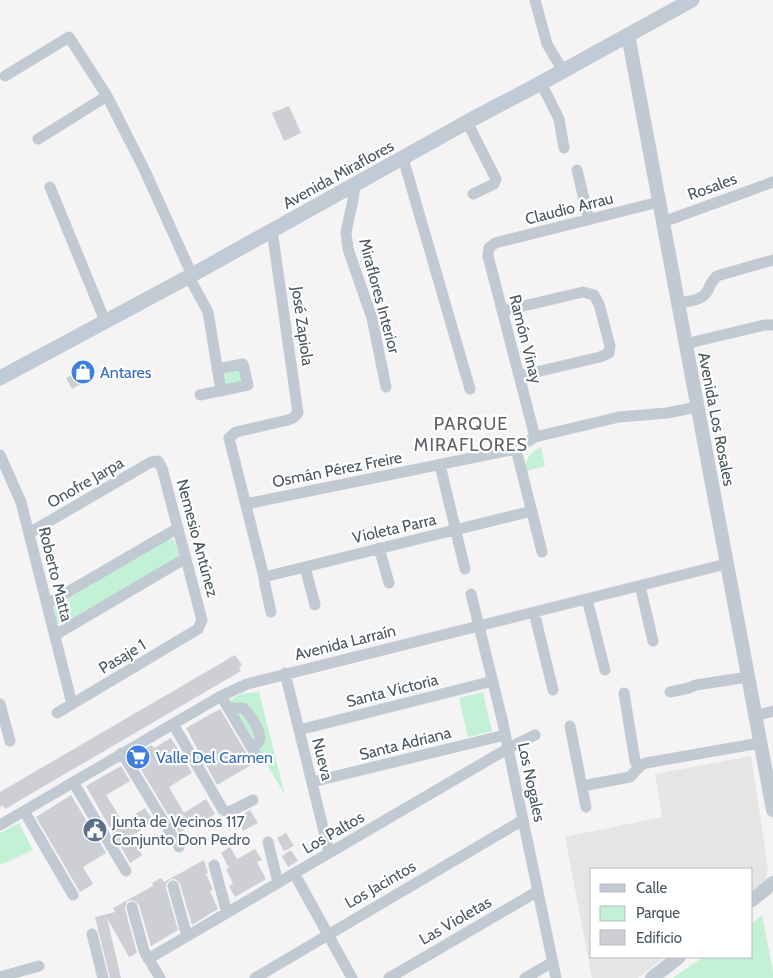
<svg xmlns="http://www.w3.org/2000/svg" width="773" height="978" font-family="Cabin,sans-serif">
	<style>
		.education { fill: #e6e4e5 }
		.green { fill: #c3f1d5 }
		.building { fill: #cdcfd5 }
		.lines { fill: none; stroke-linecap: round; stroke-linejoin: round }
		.minor { stroke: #c1cad2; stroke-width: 11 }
		.tertiary { stroke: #c1cad2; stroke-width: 14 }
		.secondary { stroke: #c1cbd6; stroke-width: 15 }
		.labels { text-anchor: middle; stroke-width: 4.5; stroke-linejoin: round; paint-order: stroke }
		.street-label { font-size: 16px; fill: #4a5661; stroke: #fff }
		.shop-label { font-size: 16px; fill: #366cbe; stroke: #fff; text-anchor: start }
		.service-label { font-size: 16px; fill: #4e5e75; stroke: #fff; text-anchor: start }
		.neighbourhood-label { font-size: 18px; letter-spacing: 1px; fill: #5f6368; stroke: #fff }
	</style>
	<rect width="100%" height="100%" fill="#f5f3f3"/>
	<path class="education" d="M751,756l17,112 -3,12 -13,10v-21h-160v88h73l-27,21h-46l-27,-141 97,-20 -7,-43z"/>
	<path class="green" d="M242,370l3,12 -21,5 -2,-13z
		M541,447l4,19 -21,6c1,-13 6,-19 17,-25z
		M168,538l6,2 5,14 -2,4 -113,66h-7l-3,-17z
		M259,692l26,103 -56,-94 12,-7z
		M483,692l9,39 -24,6 -9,-39z
		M19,823l14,27 -33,15v-32z
		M762,915l11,56v7h-100l30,-21h49v-34z"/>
	<path class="building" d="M289,106l12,27 -17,8 -12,-28z
		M86,367l6,11 -20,11 -6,-11z
		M235,655l7,10 -3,2 2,4 -236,138 -2,-4 -3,2v-15z
		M220,709l33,55 -36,21 -31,-57z
		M171,738l21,35 -23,14 15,26 22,-14 9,15 -13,8 -1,-2 -22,13 -46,-77 19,-11 2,3z
		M121,766l9,15 -24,14 17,27 22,-14 9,14 -23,14 11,19 -12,8 -44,-77z
		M71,795l35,58 -23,14 10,17 -13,8 -44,-75z
		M250,810l8,13 -15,8 -7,-13z
		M286,833l8,13 -10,5 -7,-13z
		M230,847l7,12 18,-10 7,11 -5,2 9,17 -31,18 -6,-11 4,-2 -7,-15 3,-1 -8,-15z
		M291,850l7,11 -10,6 -6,-11z
		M204,860l4,13 -2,1 7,16 -3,1 8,18 -26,16 -12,-41 -5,-5h-4l-5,5v4l12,42 -27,16 -12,-41 -6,-5 -6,1 -2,8 12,44 -8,4 -22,-39 14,60h-11l-15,-61 20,-5 -2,-4 40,-22 -1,-3 9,-5 3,4z"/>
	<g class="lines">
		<path class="minor" d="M535,0l12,44 16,27
			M5,76l64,-39 38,59 38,75 47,104
			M541,83l18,36 5,29
			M467,122l29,57 -2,5 -21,10
			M38,139l69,-43
			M403,158l67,231
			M577,170l12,50
			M355,184l-2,16 -7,32 2,17 24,69 14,69
			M50,187l55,134
			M663,222l110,-40
			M189,277l19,35 13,79
			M678,303c10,-2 25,-2 30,-13 3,-6 3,-9 9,-14l56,-16
			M502,311l81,-19 11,3 5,9 11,42 -1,7 -9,4 -81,19
			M685,344l79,-19h9
			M200,395l48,-10 -5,-21 -26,5
			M535,437l-47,-181 1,-8 6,-5 164,-41
			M516,449l26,103
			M0,455l21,47 51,202
			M440,465l25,104
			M246,504l270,-55 19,-12 84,-20 48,-4 30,-6
			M29,533l122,-71 7,-1 4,7 40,152 -4,9 -141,84
			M379,548l10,35
			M305,567l10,38
			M264,577l268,-66
			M640,586l13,55
			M471,594l31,125 54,259
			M587,599l18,71
			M47,604l131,-76
			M271,612l-6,-27 -1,-8 -35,-139 7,-6 52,-12 5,-2 5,-5 -26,-183
			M534,612l19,78
			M55,635l131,-77
			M285,673l44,179
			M670,692l19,-4 7,-3 52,-8
			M624,693l11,68 4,7
			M221,696l38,64
			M0,704l10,37
			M228,708h15c6,5 22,27 15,35 0,1 -6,4 -7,4
			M755,716l18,-5
			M173,724l50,86 5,2 3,-1 22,-11
			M570,726l16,81
			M299,730l194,-49
			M122,753l57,94
			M73,782l53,89
			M312,782l193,-47
			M582,786l48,-9 11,-12 5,-2 114,-20
			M24,811l49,84
			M0,825l221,-129 26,-12 479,-120
			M268,842l10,41
			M214,865l13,48
			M294,873l58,105
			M173,886l14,50
			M132,907l12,44 16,27
			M92,934l11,44
			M148,959l359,-210 28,-14
			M0,977l39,-11
			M255,978l268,-158
			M389,978l149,-87
			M525,978l28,-16"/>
		<path class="tertiary" d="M628,35l145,775
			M752,900l21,-17
			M652,978l27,-21"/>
		<path class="secondary" d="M0,378l192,-103 275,-153 74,-39 151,-83"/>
	</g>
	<defs>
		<symbol id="shop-disc" viewBox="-11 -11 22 22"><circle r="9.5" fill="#3f7fe0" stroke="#fff"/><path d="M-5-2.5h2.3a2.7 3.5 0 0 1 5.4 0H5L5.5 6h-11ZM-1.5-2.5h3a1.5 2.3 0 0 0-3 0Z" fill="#fff"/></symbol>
		<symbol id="supermarket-disc" viewBox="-11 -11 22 22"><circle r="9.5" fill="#3f7fe0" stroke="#fff"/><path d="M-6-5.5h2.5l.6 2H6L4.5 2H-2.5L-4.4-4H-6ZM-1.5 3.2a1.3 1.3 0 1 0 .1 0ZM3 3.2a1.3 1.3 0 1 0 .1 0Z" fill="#fff"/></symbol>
		<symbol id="civic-disc" viewBox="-11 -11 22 22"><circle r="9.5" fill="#5c6f8a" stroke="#fff"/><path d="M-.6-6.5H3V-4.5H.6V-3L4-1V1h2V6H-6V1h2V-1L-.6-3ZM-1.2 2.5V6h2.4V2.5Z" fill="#fff"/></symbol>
	</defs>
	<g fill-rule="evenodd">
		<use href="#shop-disc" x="69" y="358" width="28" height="28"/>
		<use href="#supermarket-disc" x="124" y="743" width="28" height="28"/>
		<use href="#civic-disc" x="81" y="816" width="28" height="28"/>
	</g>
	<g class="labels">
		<g class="street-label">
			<text transform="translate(338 174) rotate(-29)" y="6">Avenida Miraflores</text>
			<text transform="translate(712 186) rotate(-20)" y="6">Rosales</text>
			<text transform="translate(569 208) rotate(-14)" y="6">Claudio Arrau</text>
			<text transform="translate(380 296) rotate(75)" y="6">Miraflores Interior</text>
			<text transform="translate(303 326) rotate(82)" y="6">José Zapiola</text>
			<text transform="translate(526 339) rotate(76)" y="6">Ramón Vinay</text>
			<text transform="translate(717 419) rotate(79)" y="6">Avenida Los Rosales</text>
			<text transform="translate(337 469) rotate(-11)" y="6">Osmán Pérez Freire</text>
			<text transform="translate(85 482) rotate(-30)" y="6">Onofre Jarpa</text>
			<text transform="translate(394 528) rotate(-13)" y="6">Violeta Parra</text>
			<text transform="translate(198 538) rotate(75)" y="6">Nemesio Antúnez</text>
			<text transform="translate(56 574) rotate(76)" y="6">Roberto Matta</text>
			<text transform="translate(345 642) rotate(-14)" y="6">Avenida Larraín</text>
			<text transform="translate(122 656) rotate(-31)" y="6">Pasaje 1</text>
			<text transform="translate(392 690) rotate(-14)" y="6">Santa Victoria</text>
			<text transform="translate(405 743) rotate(-14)" y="6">Santa Adriana</text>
			<text transform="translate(323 759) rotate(76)" y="6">Nueva</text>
			<text transform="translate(532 782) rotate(78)" y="6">Los Nogales</text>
			<text transform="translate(333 832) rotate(-30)" y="6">Los Paltos</text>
			<text transform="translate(380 884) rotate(-30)" y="6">Los Jacintos</text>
			<text transform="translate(455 920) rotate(-30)" y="6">Las Violetas</text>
		</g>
		<g class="shop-label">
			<text x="100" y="378">Antares</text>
			<text x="156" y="763">Valle Del Carmen</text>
		</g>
		<g class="service-label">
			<text x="112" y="827">Junta de Vecinos 117<tspan x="112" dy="18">Conjunto Don Pedro</tspan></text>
		</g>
		<g class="neighbourhood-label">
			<text x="471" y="430">PARQUE<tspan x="471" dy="21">MIRAFLORES</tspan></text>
		</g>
	</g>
	<rect x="590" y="868" width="162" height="90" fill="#ffffff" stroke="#b7bbc0"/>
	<rect x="600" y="884" width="25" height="8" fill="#c1cbd6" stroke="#b7bbc0"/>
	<text x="636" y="893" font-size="15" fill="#4a5661">Calle</text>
	<rect x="600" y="906" width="25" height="15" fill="#c3f1d5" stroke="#b7bbc0"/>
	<text x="636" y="918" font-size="15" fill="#4a5661">Parque</text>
	<rect x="600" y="930" width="25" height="15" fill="#cdcfd5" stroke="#b7bbc0"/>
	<text x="636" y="943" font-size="15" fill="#4a5661">Edificio</text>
</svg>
